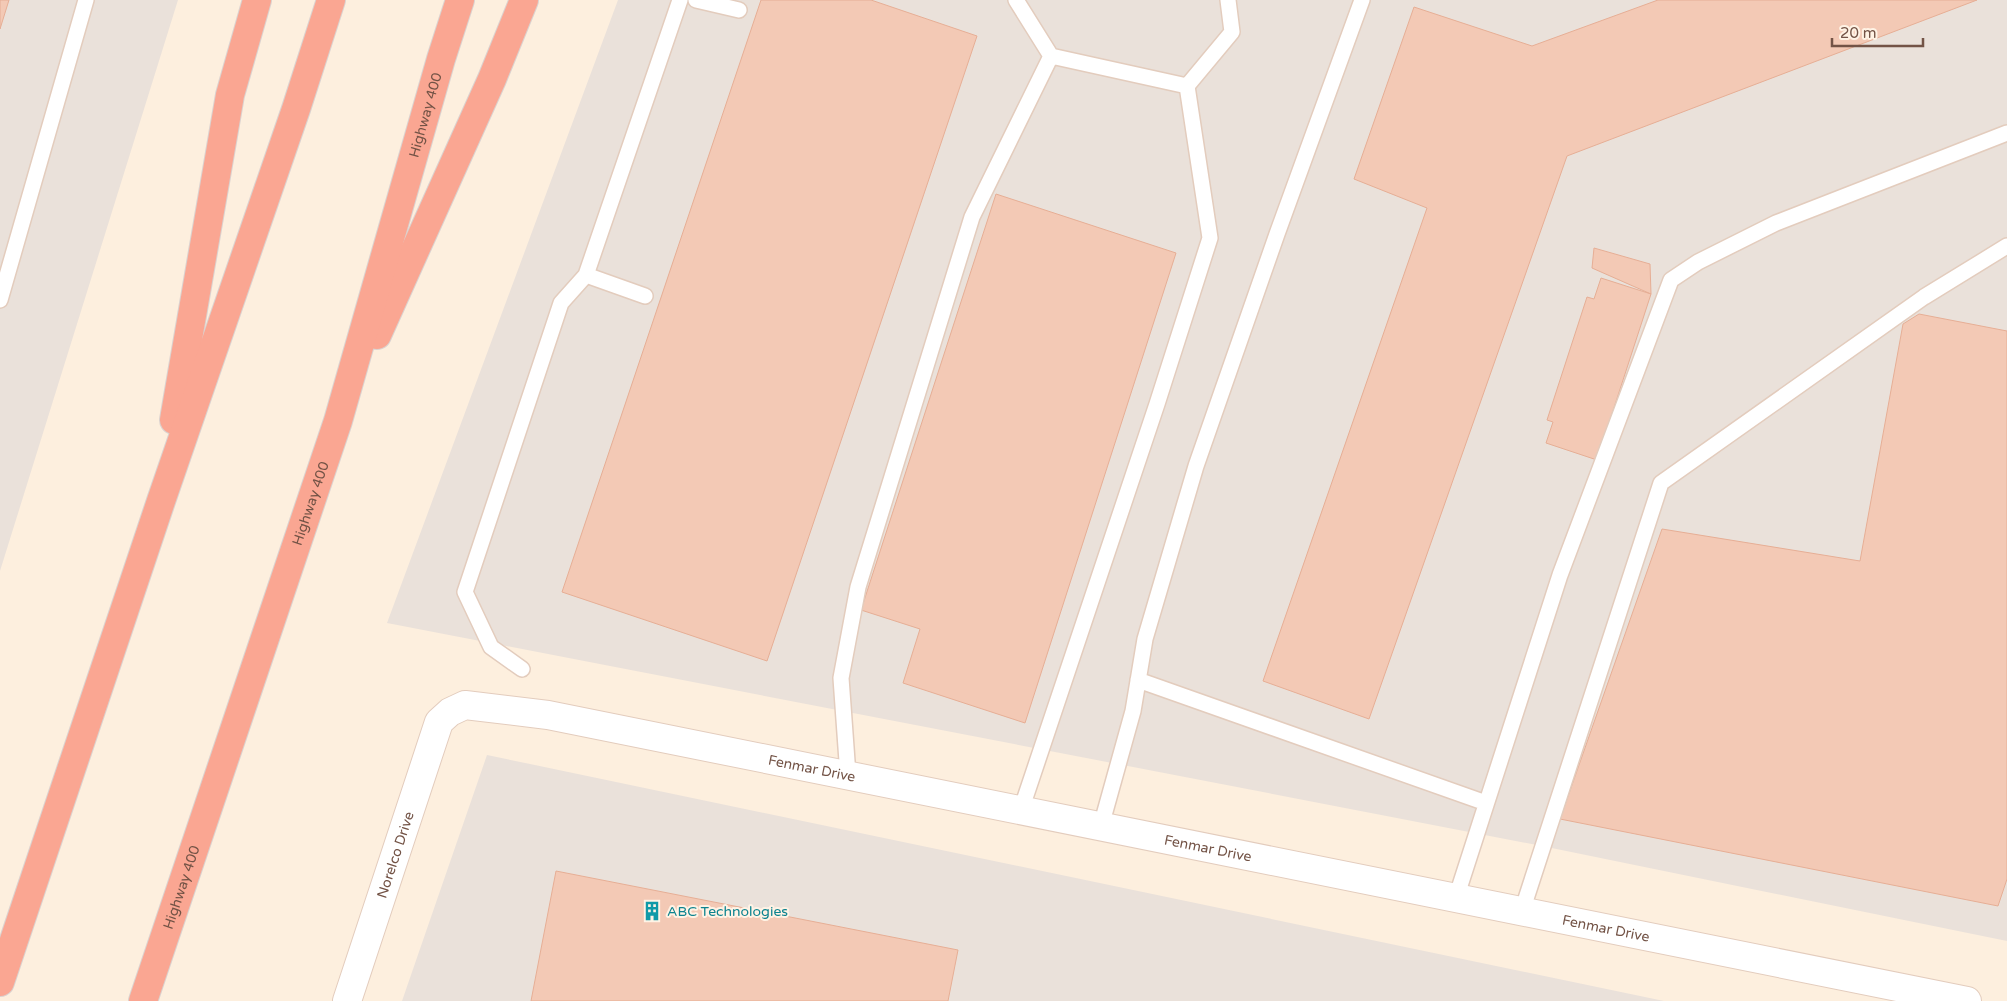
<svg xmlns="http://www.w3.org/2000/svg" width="2007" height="1001" font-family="'Varela Round',sans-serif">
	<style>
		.industrial { fill: #eae1da }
		.building { fill: #f3c9b5; stroke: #e6ae95 }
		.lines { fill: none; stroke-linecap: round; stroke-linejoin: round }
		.lane-casing { stroke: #e3ccbd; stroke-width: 18 }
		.street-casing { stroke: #e3ccbd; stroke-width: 30 }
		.highway-casing { stroke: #dbd2cf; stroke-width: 30 }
		.lane { stroke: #fff; stroke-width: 15 }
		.street { stroke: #fff; stroke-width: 28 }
		.highway { stroke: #faa692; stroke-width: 28 }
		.labels { text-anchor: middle; stroke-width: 4; stroke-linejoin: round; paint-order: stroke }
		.street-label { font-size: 14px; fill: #735346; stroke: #fff3e5 }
		.culture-label { font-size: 14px; fill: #0d838f; stroke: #fff3e5; text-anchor: start }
	</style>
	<rect width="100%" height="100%" fill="#fdefde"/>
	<path class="industrial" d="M0,0h178l-178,571z
		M618,0h1389v941l-470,-96 -1150,-222z
		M487,755l1177,246h-1262z"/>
	<path class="building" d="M0,0h9l-9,29z
		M761,0h110l106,36 -210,625 -205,-69z
		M1658,0h319l-410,156 -198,563 -106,-38 164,-473 -73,-29 60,-172 118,39z
		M996,194l180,59 -151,470 -122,-40 17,-54 -59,-19z
		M1594,248l56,16 1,30 -59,-26z
		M1601,278l50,16 -54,166 -51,-17 7,-21 -6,-2 40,-123 7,2z
		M1919,314l88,17v548l-9,27 -438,-87 102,-290 198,32 43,-237z
		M556,871l402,79 -10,51h-417z"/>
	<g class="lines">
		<defs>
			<path id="lane" d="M696,0l43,10
				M1016,0l35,56 136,30
				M645,296l-59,-21 94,-275
				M0,300l86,-300
				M522,669l-31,-22 -26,-55 96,-289 25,-28
				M1138,680l348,123
				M848,775l-7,-97 17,-91 114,-370 79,-161
				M1021,810l136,-406 53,-166 -23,-152 45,-54 -4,-32
				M1101,826l32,-115 12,-72 51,-173 81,-232 85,-234
				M1456,898l104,-323 111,-295 27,-18 78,-39 231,-90
				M1522,911l139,-428 263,-186 83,-51"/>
			<g id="street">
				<path id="s1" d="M347,1001l92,-279 11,-10 15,-7 83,10 1419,286"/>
			</g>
			<g id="highway">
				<path d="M377,335l115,-256 32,-79"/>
				<path d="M174,420l56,-325 27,-95"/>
				<path d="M0,982l161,-481 135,-392 35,-109"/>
				<path id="s2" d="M143,1001l195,-580 103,-362 19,-59"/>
			</g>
		</defs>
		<use href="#lane" class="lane-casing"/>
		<use href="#street" class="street-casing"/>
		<use href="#highway" class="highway-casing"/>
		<use href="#lane" class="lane"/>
		<use href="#street" class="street"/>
		<use href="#highway" class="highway"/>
	</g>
	<defs>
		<symbol id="building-bare" viewBox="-9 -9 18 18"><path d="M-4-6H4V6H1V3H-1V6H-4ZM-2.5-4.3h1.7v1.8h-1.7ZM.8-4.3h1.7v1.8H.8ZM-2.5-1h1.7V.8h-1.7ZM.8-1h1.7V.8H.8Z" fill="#0f9aa8" stroke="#fff3e5" stroke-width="2.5" paint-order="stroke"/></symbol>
	</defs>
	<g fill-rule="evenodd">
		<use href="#building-bare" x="638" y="897" width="28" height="28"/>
	</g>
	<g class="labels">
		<g class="street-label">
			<text dy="5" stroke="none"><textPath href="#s2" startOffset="930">Highway 400</textPath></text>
			<text dy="5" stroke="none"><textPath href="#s2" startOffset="525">Highway 400</textPath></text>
			<text dy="5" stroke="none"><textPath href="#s1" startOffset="678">Fenmar Drive</textPath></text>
			<text dy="5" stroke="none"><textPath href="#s1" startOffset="1082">Fenmar Drive</textPath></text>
			<text dy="5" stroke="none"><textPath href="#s1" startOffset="154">Norelco Drive</textPath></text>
			<text dy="5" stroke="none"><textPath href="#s2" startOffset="120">Highway 400</textPath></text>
			<text dy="5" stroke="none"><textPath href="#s1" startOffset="1488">Fenmar Drive</textPath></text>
		</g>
		<g class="culture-label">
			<text x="667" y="916">ABC Technologies</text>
		</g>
	</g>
	<path d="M1832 38v8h91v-8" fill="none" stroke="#735346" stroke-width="2.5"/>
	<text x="1840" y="38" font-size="15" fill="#735346" stroke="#fff3e5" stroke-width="4" paint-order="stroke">20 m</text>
</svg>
